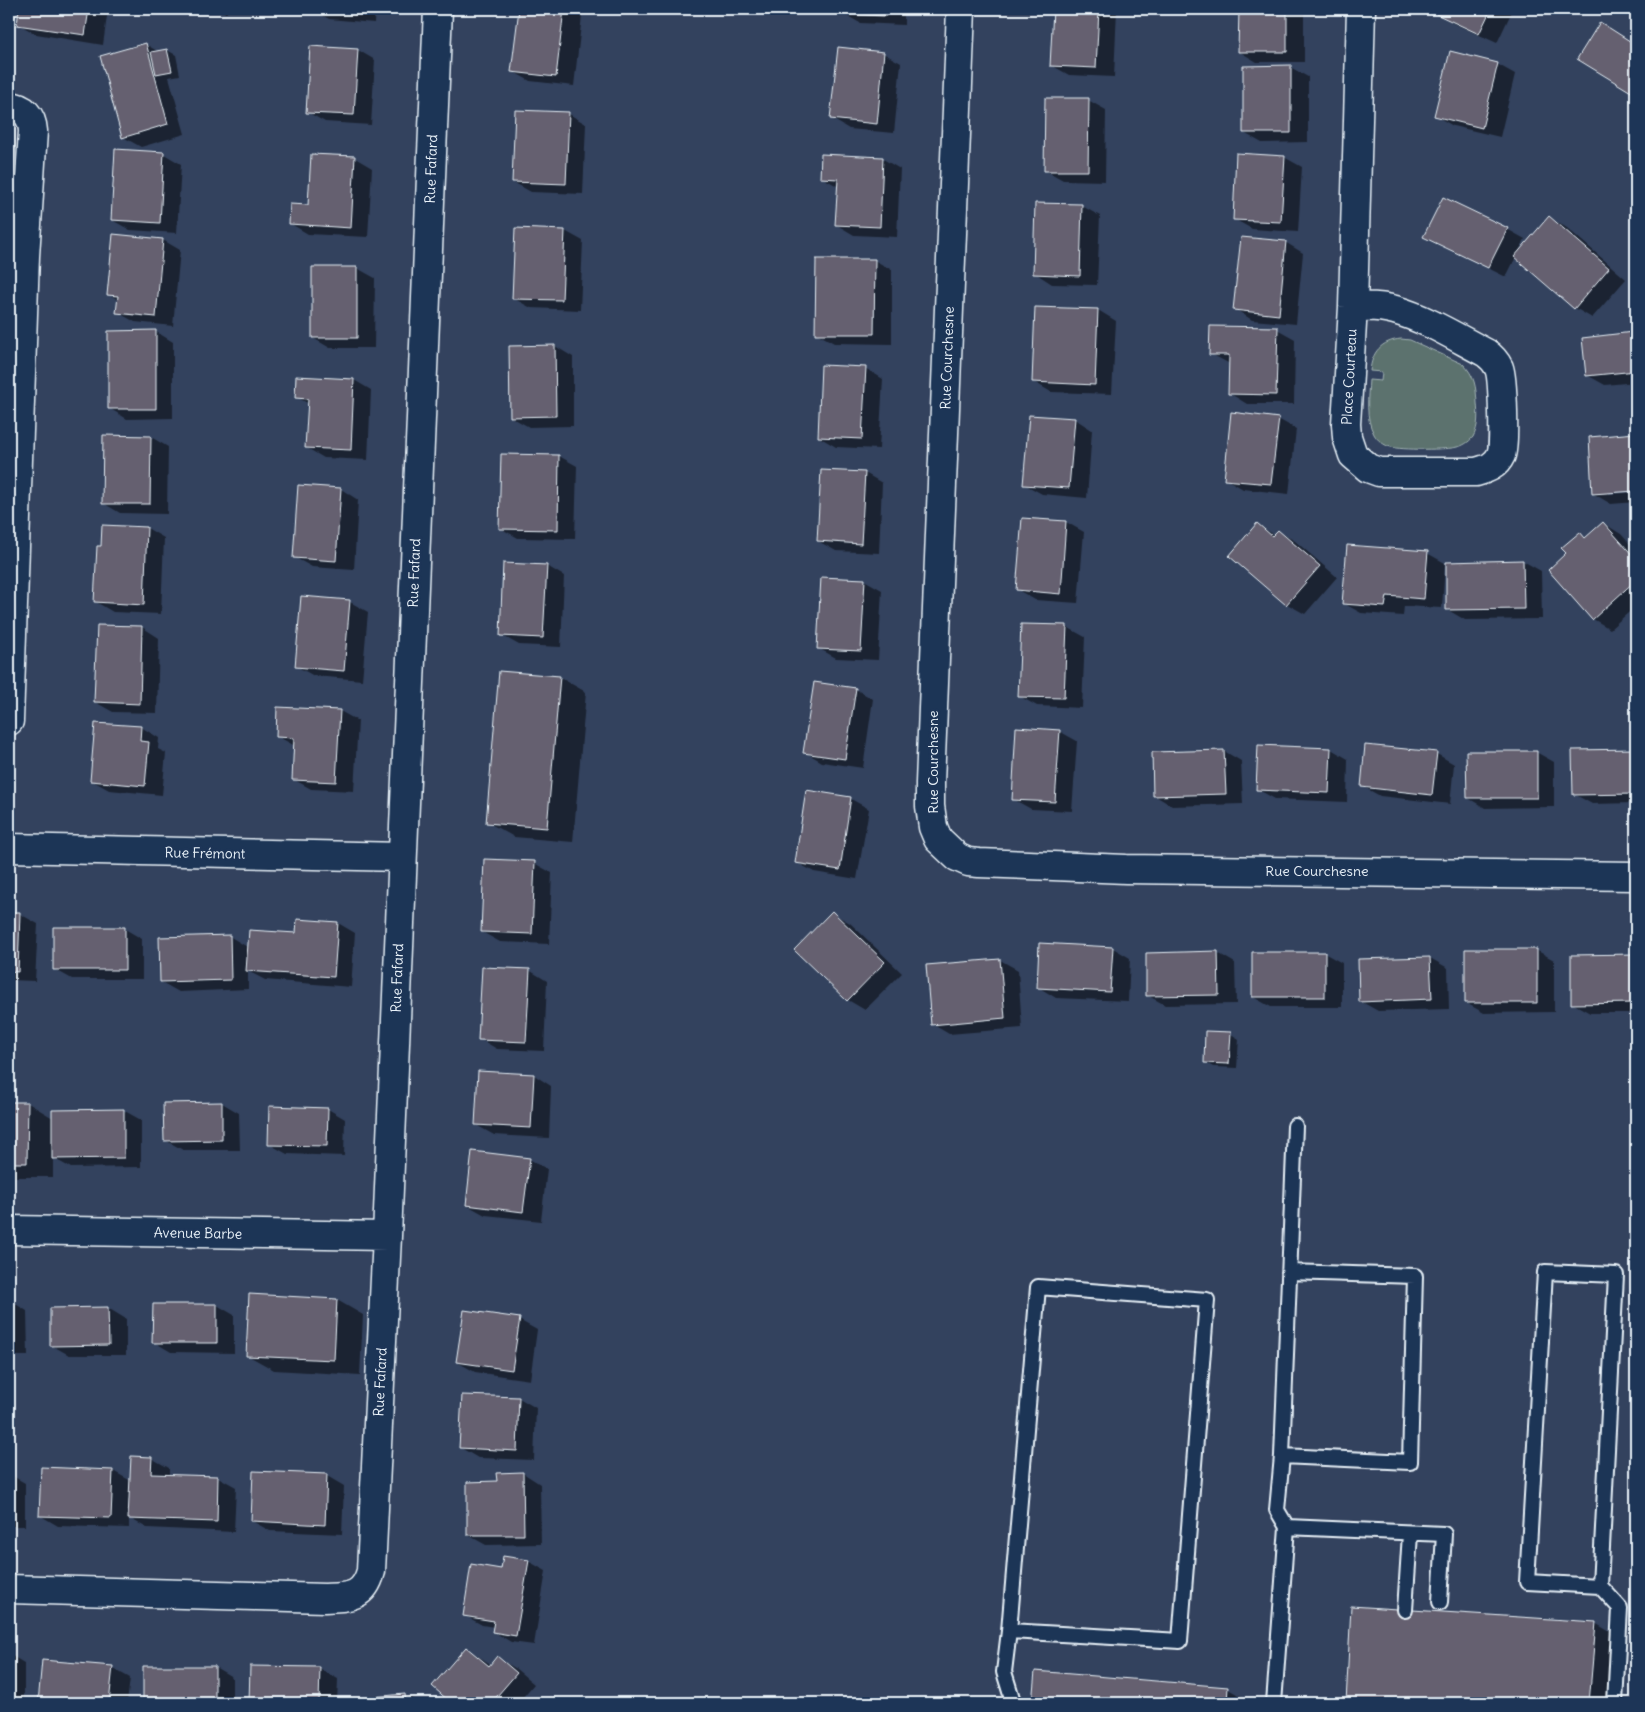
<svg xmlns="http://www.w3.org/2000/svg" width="1645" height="1712" font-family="Delius,sans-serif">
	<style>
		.green { fill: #5b726e; stroke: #a2b2b3 }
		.shadow { fill: #0007 }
		.building { fill: #656170; stroke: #e8f1f8 }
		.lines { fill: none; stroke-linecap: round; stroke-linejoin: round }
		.service-casing { stroke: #e8f1f8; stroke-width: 18 }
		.minor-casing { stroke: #e8f1f8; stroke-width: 31 }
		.service { stroke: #1d3557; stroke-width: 14 }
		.minor { stroke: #1d3557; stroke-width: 28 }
		.labels { text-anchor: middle; stroke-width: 5; stroke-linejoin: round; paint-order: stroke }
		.street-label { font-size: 14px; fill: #e8f1f8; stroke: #1d3557 }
	</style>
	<rect width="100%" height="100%" fill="#33425e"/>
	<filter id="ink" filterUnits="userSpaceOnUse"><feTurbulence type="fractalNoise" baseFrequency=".02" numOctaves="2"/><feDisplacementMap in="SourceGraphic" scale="10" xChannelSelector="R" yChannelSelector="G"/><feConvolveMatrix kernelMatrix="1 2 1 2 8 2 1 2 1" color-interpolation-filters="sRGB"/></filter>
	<g filter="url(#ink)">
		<path class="green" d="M1401,339l9,1 53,24c12,12 13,23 14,39 1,11 2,23 -4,34 -4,5 -10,9 -16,10 -9,3 -57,3 -66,0 -6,-1 -14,-7 -17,-13 -9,-16 -6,-37 -5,-54l12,1 1,-9 -12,-1c2,-19 11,-30 31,-32z"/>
		<path class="shadow" d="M21,9h87l-5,36 -67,-11 -18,-10z
			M219,9h11l-4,4z
			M311,9h64l-1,14 -45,-4z
			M520,9h49l13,7 -8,70 -44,-5 -18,-10z
			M842,9h62v16l-44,-2 -18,-10z
			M1054,9h63l-3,68 -45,-2 -18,-10z
			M1240,9h64v53h-47l-17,-10z
			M1440,9h73l-16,34 -42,-19 -17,-10z
			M145,44l14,8 8,-2 9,5 4,20 -11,2 16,57 -44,13 -18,-10z
			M358,50l17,10 -4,65 -46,-3 -18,-10z
			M883,53l18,10 -7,70 -45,-4 -17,-10z
			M1497,64l18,10 -15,63 -47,-11 -17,-10z
			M1290,67l18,10v65l-46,1 -18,-10z
			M1088,100l18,10 -1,71 -42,-1 -18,-10z
			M569,114l17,10 -3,70 -52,-2 -18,-10z
			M164,154l17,10 -4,69 -47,-3 -18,-10z
			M1284,157l18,10 -4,65 -46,-3 -18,-10z
			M355,158l17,10 -4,69 -60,-3 -17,-10 19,-18z
			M883,159l17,10 -3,68 -43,-2 -17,-10 2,-38 -18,-10z
			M1037,204l45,2 18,10 -3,69 -45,-1 -17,-11z
			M1550,218l17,10 59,51 -34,39 -17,-10 -59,-51 -10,20 -81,-40 82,-8 18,10 -7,14z
			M516,229l49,2 18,10 -3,69 -49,-2 -18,-10z
			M163,240l17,10 -7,76 -38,-4 -18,-10 1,-12 -9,-6z
			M1285,242l18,11 -7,71 -44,-4 -17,-11z
			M874,260l18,10v74l-58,-1 -18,-10z
			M357,268l18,10 -1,70h-44l-17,-10z
			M1098,310l18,11 -4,73 -61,-2 -17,-10z
			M1277,329l18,10 -1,65h-47l-18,-11 1,-29 -19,-10z
			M155,331l18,11v76l-46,1 -18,-11z
			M1633,333l3,2v47l-31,3 -18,-10 -3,-36z
			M555,346l18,11v69l-44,1 -18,-10 -1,-70z
			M865,368l18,11 -4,70 -43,-2 -17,-10z
			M354,380l17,10 -3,70 -44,-2 -17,-10 2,-44 -12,-7z
			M1075,419l17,11 -5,68 -45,-4 -18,-10z
			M1278,419l18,10 -7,65 -46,-5 -17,-10z
			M1636,434v56l-27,2v2l27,-2v10l-25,2 -17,-10 -4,-56z
			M151,437l17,10 -1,67 -47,-1 -17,-10z
			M502,455l57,1 18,10 -2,73 -57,-1 -18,-10z
			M865,473l17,10 -3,70 -43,-2 -18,-10z
			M341,489l17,11 -4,70 -42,-3 -18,-10z
			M1023,519l43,3 18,10 -6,71 -43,-3 -17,-10z
			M1603,523l18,11 15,17v55l-26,23 -17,-10 -25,-65 12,-20 7,4z
			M1257,525l18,10 3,-4 17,10 42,36 -32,37 -18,-10 -57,-48z
			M147,528l17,10 -3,76 -48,-2 -17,-10z
			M1427,553l18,10 -3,45 -38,-2 -1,10 -42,-3 -18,-10z
			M1523,561l18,10 1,48 -77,1 -17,-10 -1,-47z
			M547,566l17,10 -3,71 -42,-2 -18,-10z
			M864,580l18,10 -4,70 -42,-2 -18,-10z
			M302,598l48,4 18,10 -6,68 -48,-4 -18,-10z
			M1022,625l45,2 18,10 -3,71 -45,-2 -18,-10z
			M142,627l17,11 -2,75 -44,-1 -18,-10z
			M559,677l27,15 -13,150 -59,-5 -27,-15z
			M855,689l18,10 -10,69 -41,-6 -17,-10z
			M279,708l61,3 18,10 -4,70 -43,-2 -18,-10 2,-33 -18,-10z
			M97,724l44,3 18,11 -1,11 8,4 -4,42 -53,-5 -18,-10z
			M1059,731l18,10 -5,70 -41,-2 -18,-10z
			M1331,749l17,10 -1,43 -72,-3 -18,-10z
			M1636,750v53l-44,1 -18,-10 -1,-43z
			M1224,751l17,10 2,43 -71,2 -18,-11z
			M1536,752l18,10v45l-69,1 -17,-10z
			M1437,754l17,10 -4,40 -70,-8 -18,-10z
			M807,792l44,7 18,10 -12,70 -43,-7 -18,-10z
			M534,863l18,10 -3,71 -49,-2 -18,-10z
			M9,913l11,1 18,10 -3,57 -26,-1z
			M832,913l18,10 52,50 -37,37 -17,-10z
			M338,923l17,10 -4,54 -86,-7 -17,-9v18l-69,3 -18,-10 68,-46 20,12z
			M125,929l17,10v40h-70l-18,-10z
			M1113,948l17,10 -2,43 -72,-3 -18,-11z
			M1536,950l18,10v52l-70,1 -18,-10z
			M1218,953l17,10 1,41 -71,1 -18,-10z
			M1324,953l18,10v44h-71l-18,-10z
			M1636,956v57h-46l-18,-10v-46z
			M1430,958l18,10 1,41 -71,2 -18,-10 -1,-40z
			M1000,960l18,10 4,58 -73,6 -17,-10z
			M529,970l18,11 -3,70 -47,-2 -17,-10z
			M1231,1034l8,5 -2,29 -24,-1 -8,-5z
			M534,1075l17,11 -2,52 -55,-3 -18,-10z
			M9,1103h19l25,15 70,-8 18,10v47l-70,1 -18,-10v19h-44z
			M222,1103l17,10 1,37h-57l-18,-10z
			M328,1109l17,10 -1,37 -57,-2 -18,-10z
			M529,1159l18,10 -6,52 -56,-6 -18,-10z
			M250,1295l87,5 26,15 -3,60 -86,-5 -27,-15z
			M9,1300l18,11 1,45h-19z
			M217,1305l17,10v38l-63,-1 -17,-10z
			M108,1308l18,11v36h-57l-18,-10z
			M519,1320l18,10 -7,50 -55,-8 -18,-10z
			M519,1398l17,10 -2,52 -56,-2 -17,-10z
			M151,1458l18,10v7l49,2 18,10 -2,45 -87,-4 -18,-10v10l-71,-2 -17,-10 72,-45 18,10z
			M523,1473l17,11 1,60 -55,1 -18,-10 30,-52z
			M9,1474l16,9v43h-16z
			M327,1476l17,10 -2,48 -72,-3 -18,-10z
			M528,1561l18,10 -12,74 -23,-3 -17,-10v-5l-12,-2 -18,-10 38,-45z
			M1352,1607l243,16 27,16 -6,64h-269z
			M467,1649l25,16 5,-7 18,10 19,16 -16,19h-65l-19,-17z
			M9,1654l15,9v40h-15z
			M44,1661l68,7 18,10 -3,25h-88z
			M144,1667h71l17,10v26h-87z
			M251,1667l69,2 18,10 -1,24h-87z
			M1036,1673l192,16 25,14h-220z
			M405,1695l15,8h-68v-3z"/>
		<path class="building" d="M19,9h70l-4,26 -68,-10z
			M310,9h47v5z
			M519,9h45l-8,68 -45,-5z
			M841,9h46l-1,7 -45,-2z
			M1053,9h46l-3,59 -46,-2z
			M1239,9h48v43h-49z
			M1439,9h52l-12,25 -43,-20z
			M1600,22l36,23v50l-59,-36z
			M146,43l22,81 -46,14 -22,-82z
			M310,46l48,3 -4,66 -48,-2z
			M838,47l46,5 -7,72 -47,-5z
			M167,49l5,22 -16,3 -5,-22z
			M1450,51l48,12 -16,65 -48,-12z
			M1291,65v68h-48v-67z
			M1045,98h44l-1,73h-44z
			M515,110l54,2 -3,72 -54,-2z
			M115,149l49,3 -4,71 -49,-3z
			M1236,153l49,3 -4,66 -48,-2z
			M311,154l44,2 -4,72 -62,-4 1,-20 18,1z
			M821,154l62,3 -3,70 -45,-2 3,-46 -18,-1z
			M1443,197l65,31 -20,40 -65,-31z
			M1035,203l47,1 -2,72 -47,-2z
			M1549,216l60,52 -35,41 -60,-52z
			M515,228l50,2 -3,70 -50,-1z
			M113,234l50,5 -7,78 -40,-4 2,-17 -11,-1z
			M1241,237l45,4 -7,74 -46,-5z
			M816,259h59l-1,75h-59z
			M312,267h45v71h-45z
			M1035,307l63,2 -3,76 -63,-3z
			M1210,326l68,1 -2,68 -48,-1 1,-39h-20z
			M156,330v79h-48v-78z
			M1633,332l3,39 -50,5 -4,-38z
			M555,345l1,71 -46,1 -1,-71z
			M821,365l45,2 -4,72 -44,-2z
			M296,376l58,3 -3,71 -46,-2 3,-49 -13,-1z
			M1231,412l48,6 -8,66 -47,-4z
			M1029,415l46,3 -6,70 -46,-3z
			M1636,433v58l-44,3 -3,-57z
			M103,435l48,1 -1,68h-48z
			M501,454l58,1 -1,75 -59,-1z
			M821,470l44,2 -4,72 -44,-3z
			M298,485l43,3 -5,73 -43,-3z
			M1022,518l44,3 -5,73 -45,-4z
			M1603,522l33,37v21l-44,40 -44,-50 18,-17 -5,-5 19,-16 5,6z
			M1257,523l15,13 6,-6 42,36 -34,39 -57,-49z
			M102,525l45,2 -3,78 -50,-3 3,-56h4z
			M1347,545l81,6 -4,48 -37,-3 -2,11 -43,-3z
			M1523,560l1,49 -78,1v-48z
			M503,563l44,2 -4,73 -43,-2z
			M821,577l44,2 -4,72 -44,-2z
			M301,596l49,4 -6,71 -49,-4z
			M1021,624l46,1 -3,73 -46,-1z
			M97,625l45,1 -2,78 -46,-2z
			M499,671l61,5 -13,152 -61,-5z
			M814,682l42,6 -11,71 -42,-6z
			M277,707l63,3 -4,72 -44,-2 2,-42 -18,-1z
			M95,723l46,3 -1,15 9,1 -4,44 -55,-5z
			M1016,727l44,3 -5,72 -43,-2z
			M1258,745l73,3 -2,45 -73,-3z
			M1365,745l72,7 -5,43 -71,-8z
			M1636,749v45l-63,1 -1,-45z
			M1224,750l2,44 -73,2 -1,-44z
			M1466,751h71v47h-70z
			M806,790l45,7 -11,73 -45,-7z
			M484,859l51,2 -3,73 -51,-2z
			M832,911l53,51 -38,39 -53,-51z
			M9,912h11l-2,60 -9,-1z
			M297,919l41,3 -4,55 -88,-6 3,-41 47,3z
			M53,927h72v43h-72z
			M230,935l1,45 -71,2 -1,-45z
			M1039,943l74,4 -3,45 -73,-4z
			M1465,949h72v54h-72z
			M1218,951l1,44 -73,1v-43z
			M1252,952h73v45h-73z
			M1636,954v49l-65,1v-49z
			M1430,957l2,42 -73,3 -1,-43z
			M1000,959l5,59 -74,7 -5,-60z
			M482,967l48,2 -4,73 -48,-2z
			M1205,1031l26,1 -2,32 -25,-1z
			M478,1071l56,3 -3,54 -56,-3z
			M9,1102h19l-1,61h-18z
			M222,1102v38l-58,1 -1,-38z
			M269,1106l59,2 -1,38 -59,-1z
			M124,1109v49l-72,1v-49z
			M472,1151l58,7 -7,54 -57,-7z
			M249,1294l88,5 -3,61 -88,-4z
			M9,1299h1l1,47h-2z
			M153,1304h64v39h-65z
			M108,1307l1,38 -59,1v-38z
			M464,1310l56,8 -8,52 -56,-8z
			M462,1395l57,2 -2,54 -58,-3z
			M131,1456l21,1 -1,17 67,2 -1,46 -89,-3z
			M41,1467l72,3 -2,48 -72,-2z
			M253,1471l74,3 -2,51 -74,-4z
			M523,1472l1,63h-57v-53l30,-1 -1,-8z
			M503,1556l26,4 -13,76 -24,-4 2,-11 -31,-5 8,-52 30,5z
			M1351,1606l245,16 -7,81h-243z
			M466,1647l23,19 8,-10 20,17 -26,30h-40l-19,-17z
			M42,1660l71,6 -4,37h-71z
			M143,1666h72v37h-72z
			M250,1666l70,1 -1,36h-70z
			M1035,1671l193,16 -1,16h-195z
			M405,1694l1,9h-55l-1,-4z"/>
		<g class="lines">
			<defs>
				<path id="service" d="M1282,1456l128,6 5,-186 -126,-4
					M1287,1527l157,7 -4,68
					M1600,1586l16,-311 -71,-3 -18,310 73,4 20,22 -5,95
					M1405,1610l5,-76
					M1009,1631l29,-344 169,13 -27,341 -171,-10 -5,41 8,26 -1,5
					M1274,1703l13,-176 -10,-17 5,-54 13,-330"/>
				<path id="minor" d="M961,9l-31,774v23l3,21 5,12 19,18 11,5 11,1 147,6 510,7
					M9,106c15,1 23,10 24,25l-8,125 -16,465
					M1353,307c14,-1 28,-1 42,3 32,9 62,28 91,43 6,4 10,9 13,15 4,10 6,77 2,87 -5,11 -14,14 -25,17h-97l-11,-4 -15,-13 -6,-18 -1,-13 7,-117 8,-298
					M9,848l393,9
					M9,1230l378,6
					M9,1589l316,9c23,-1 39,0 46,-27l16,-335 51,-1227"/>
			</defs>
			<use href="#service" class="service-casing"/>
			<use href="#minor" class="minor-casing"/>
			<use href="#service" class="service"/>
			<use href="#minor" class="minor"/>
		</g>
	</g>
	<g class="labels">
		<g class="street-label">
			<text transform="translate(431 169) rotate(-88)" y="5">Rue Fafard</text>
			<text transform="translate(947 358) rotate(-88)" y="5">Rue Courchesne</text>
			<text transform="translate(1349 377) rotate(-87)" y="5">Place Courteau</text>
			<text transform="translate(414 573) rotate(-88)" y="5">Rue Fafard</text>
			<text transform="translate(933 762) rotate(-90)" y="5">Rue Courchesne</text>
			<text transform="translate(205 853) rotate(1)" y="5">Rue Frémont</text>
			<text x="1317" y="876">Rue Courchesne</text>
			<text transform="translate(397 978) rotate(-88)" y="5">Rue Fafard</text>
			<text transform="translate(198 1233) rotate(1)" y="5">Avenue Barbe</text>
			<text transform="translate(380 1382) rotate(-87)" y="5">Rue Fafard</text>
		</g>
	</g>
	<rect width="1645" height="1712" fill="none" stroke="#1d3557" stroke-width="30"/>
	<rect x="15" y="15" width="1615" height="1682" fill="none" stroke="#e8f1f8" stroke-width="2" filter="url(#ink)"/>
</svg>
